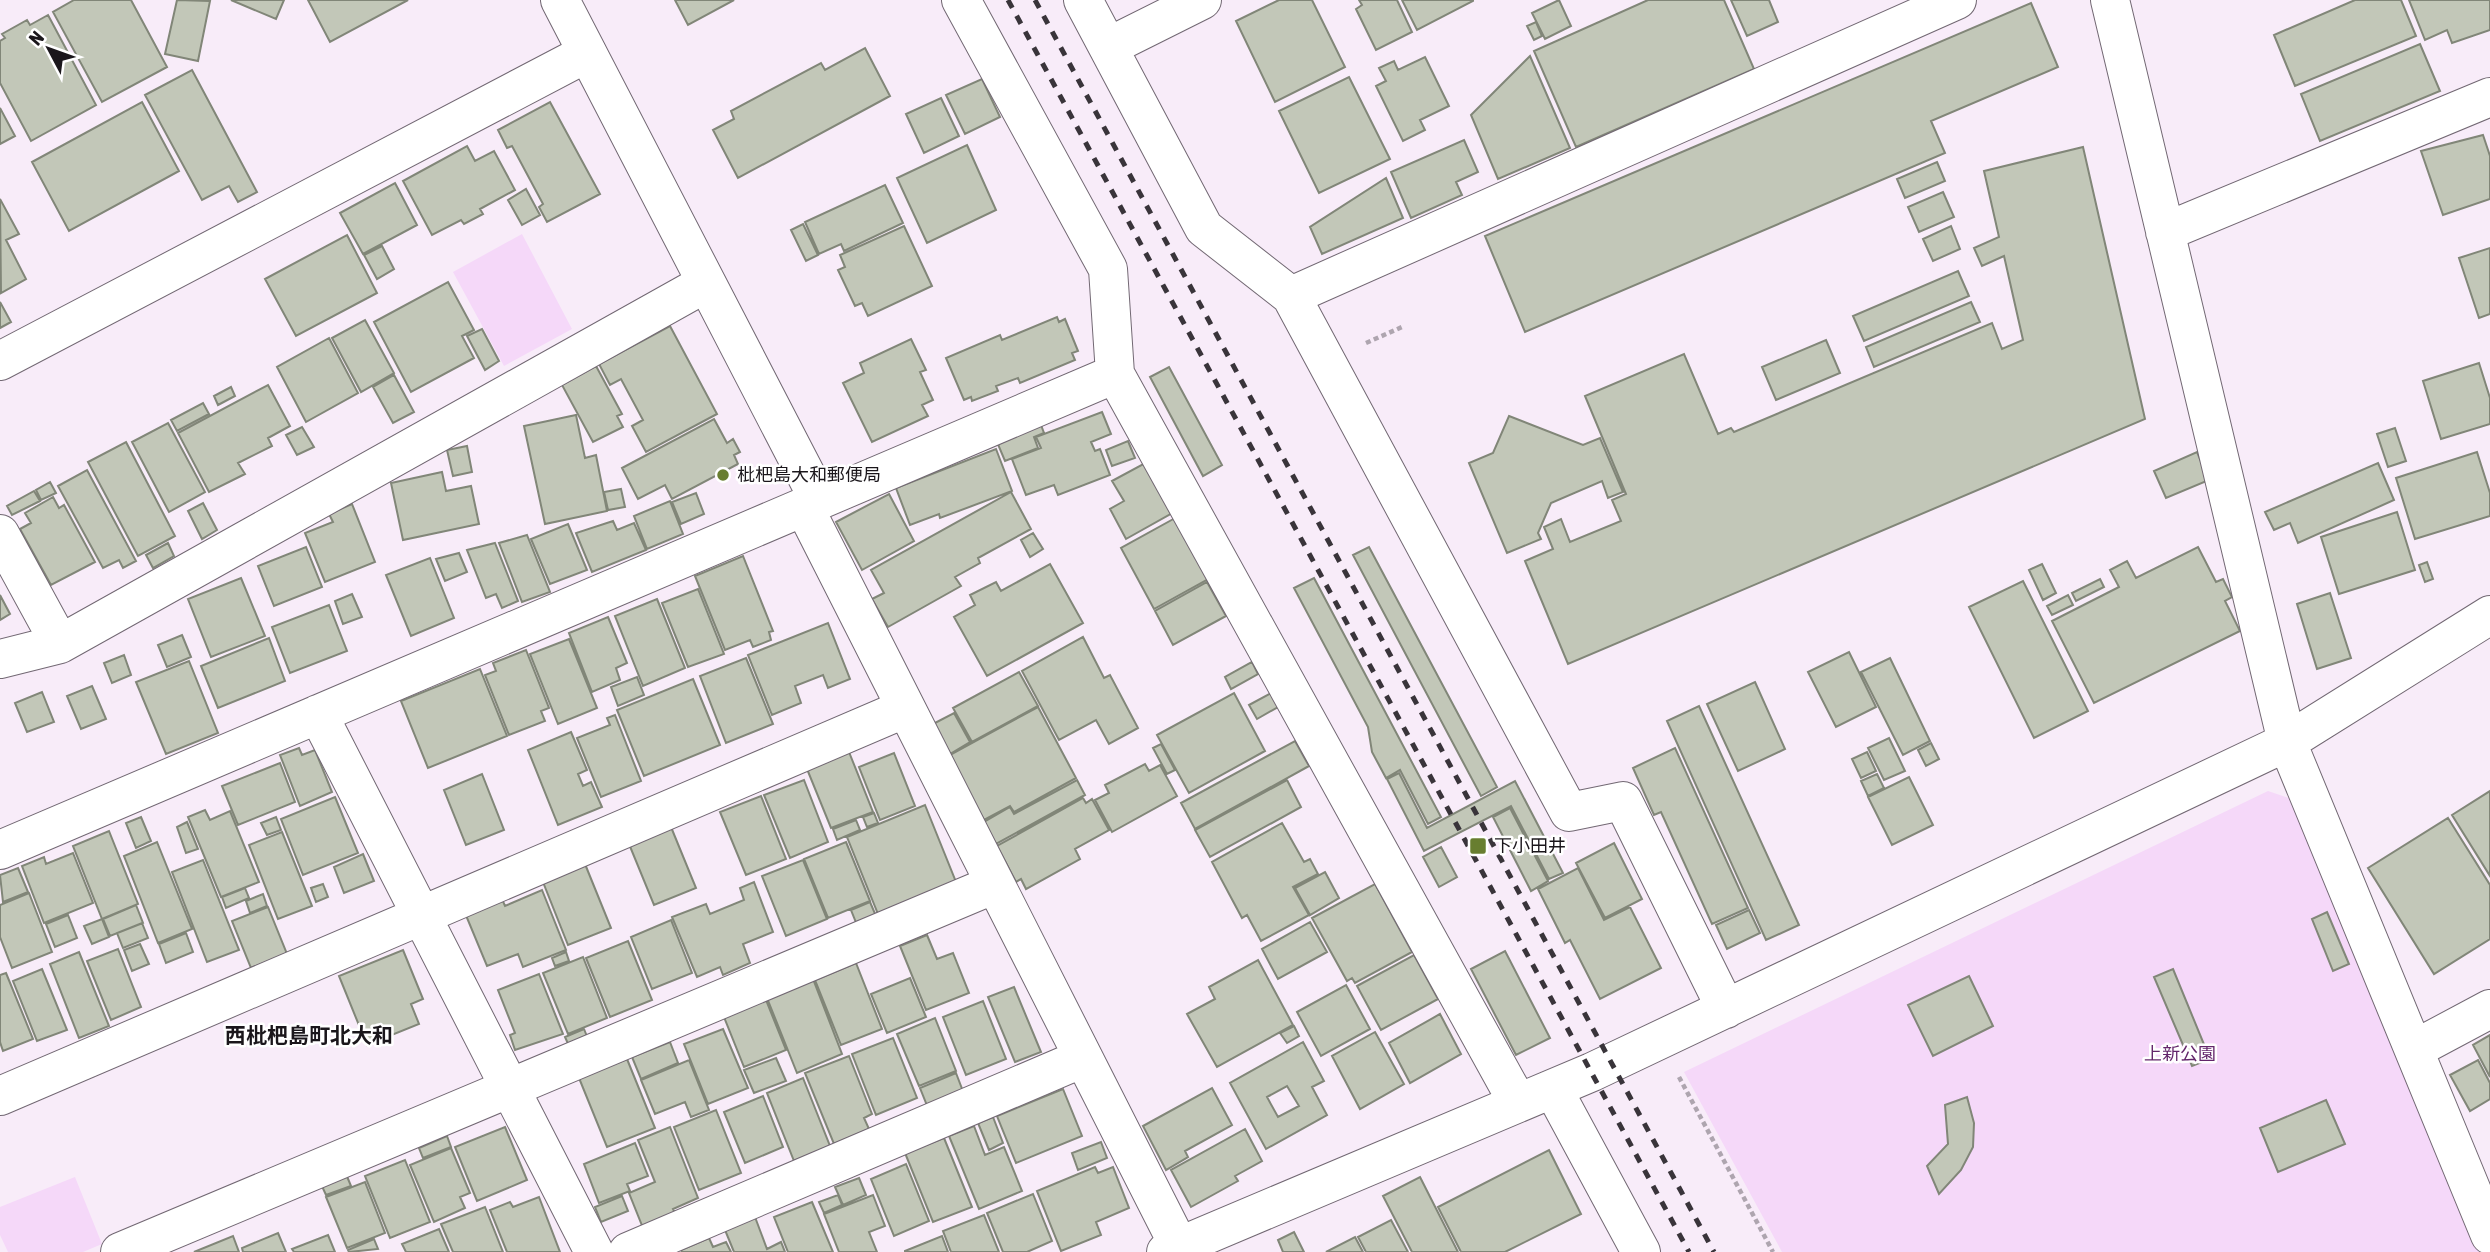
<svg xmlns="http://www.w3.org/2000/svg" width="2490" height="1252" font-family="'Asap Condensed','Noto Sans JP',sans-serif">
	<style>
		.green { fill: #f5d8f9 }
		.building { fill: #c2c7b8; stroke: #818678; stroke-width: 2; fill-rule: evenodd }
		.lines { fill: none; stroke-linecap: round; stroke-linejoin: round }
		.minor-casing { stroke: #726873; stroke-width: 40 }
		.tertiary-casing { stroke: #726873; stroke-width: 40 }
		.path { stroke: #aea5af; stroke-width: 4.5; stroke-dasharray: 5 3.5; stroke-linecap: butt }
		.minor { stroke: #fff; stroke-width: 38 }
		.tertiary { stroke: #fff; stroke-width: 38 }
		.rail { stroke: #39343a; stroke-width: 5; stroke-dasharray: 9 9; stroke-linecap: butt }
		.poi-dot { fill: #687e30; stroke: #fff; stroke-width: 2.5 }
		.labels { text-anchor: middle; stroke-width: 5; stroke-linejoin: round; paint-order: stroke }
		.poi-label { font-size: 18px; fill: #1a161b; stroke: #fff; text-anchor: start }
		.park-label { font-size: 18px; fill: #63266b; stroke: #fff }
		.quarter-label { font-size: 21px; font-weight: bold; fill: #1a161b; stroke: #fff }
	</style>
	<rect width="100%" height="100%" fill="#f8ecf9"/>
	<path class="green" d="M522,234l50,95 -68,37 -51,-94z
		M2268,791l21,7 190,454h-697l-98,-180z
		M75,1177l27,67 -19,8h-75l-8,-17v-28z"/>
	<path class="building" d="M74,0h57l36,67 -65,35 -49,-90z
		M177,0l33,1 -12,60 -33,-7z
		M231,0h53l-8,19z
		M308,0h100l-78,42z
		M675,0h59l-46,25z
		M1279,0h33l33,67 -70,35 -39,-81z
		M1359,0h38l15,32 -36,18 -20,-41 6,-4z
		M1402,0h71v1l-56,29z
		M1559,0l12,26 -26,13 -13,-26z
		M1724,0l30,69 -178,78 -42,-96 114,-51z
		M1731,0h38l9,22 -31,14z
		M2355,0h46l15,36 -121,50 -21,-51z
		M2409,0h81v30l-38,13 -5,-13 -22,10z
		M2031,3l27,64 -127,54 14,32 -420,179 -40,-96z
		M48,15l48,90 -65,36 -31,-58v-42l5,-3 -3,-4 25,-14 3,5z
		M1536,22l6,14 -8,4 -7,-14z
		M2420,44l20,47 -120,50 -19,-47z
		M865,48l25,48 -152,82 -25,-48 21,-11 -3,-8 90,-48 4,7z
		M1530,56l40,92 -72,31 -27,-64z
		M1425,57l24,49 -29,14 5,10 -22,11 -27,-55 10,-5 -7,-13 15,-7 4,9z
		M192,70l65,122 -19,10 -9,-16 -27,14 -57,-105z
		M1349,77l41,82 -71,34 -40,-82z
		M982,79l18,38 -35,17 -19,-39z
		M941,98l18,38 -35,17 -18,-39z
		M142,102l37,69 -110,60 -37,-69z
		M550,102l50,92 -53,28 -8,-15 4,-3 -31,-58 -5,2 -9,-18z
		M0,108l15,28 -15,8z
		M2483,135l7,21v43l-47,16 -22,-64z
		M1464,140l14,32 -22,10 6,13 -51,23 -20,-46z
		M967,145l29,65 -69,33 -30,-65z
		M467,146l8,15 19,-10 21,39 -35,19 3,5 -19,10 -3,-4 -29,15 -29,-54z
		M2083,147l62,272 -577,245 -43,-103 28,-12 -9,-22 17,-8 9,23 51,-21 -9,-21 14,-6 -41,-98 99,-42 34,80 13,-6 3,4 258,-109 10,26 21,-9 -19,-84 -22,10 -8,-18 25,-11 -15,-66z
		M1937,162l8,19 -40,17 -8,-19z
		M1386,178l17,40 -81,36 -12,-27z
		M395,183l22,42 -54,29 -23,-41z
		M885,185l18,38 -59,28 -3,-7 -22,10 -14,-32z
		M526,189l14,26 -18,10 -14,-25z
		M1943,192l11,25 -35,15 -11,-25z
		M0,199l19,35 -13,6 20,39 -25,14z
		M803,224l15,31 -12,6 -15,-31z
		M904,226l28,60 -64,30 -6,-13 -7,3 -17,-36 7,-3 -5,-12z
		M1951,226l9,23 -27,12 -10,-22z
		M347,235l30,58 -81,43 -31,-57z
		M382,246l12,23 -17,10 -13,-24z
		M2490,248v66l-11,4 -20,-60z
		M1958,271l11,25 -105,45 -11,-25z
		M448,282l26,48 -12,6 12,22 -63,34 -37,-70z
		M0,302l11,20 -11,6z
		M1971,302l9,20 -106,45 -8,-20z
		M1057,317l2,5 6,-3 13,32 -6,2 3,7 -55,23 -2,-5 -22,8 2,5 -26,10 -1,-4 -7,3 -18,-42 54,-23 2,5z
		M365,320l29,53 -33,19 -29,-54z
		M670,326l47,88 -71,38 -14,-26 11,-6 -22,-41 -11,6 -11,-21z
		M482,329l17,32 -14,9 -18,-34z
		M329,338l29,55 -52,29 -29,-55z
		M911,339l15,31 -6,2 13,28 -11,5 6,11 -56,26 -29,-59 21,-10 -4,-10z
		M1826,340l14,33 -64,27 -14,-33z
		M2479,363l11,35v26l-49,15 -18,-58z
		M596,366l26,48 -5,2 6,11 -30,15 -31,-57z
		M1169,367l53,98 -19,11 -53,-99z
		M394,375l20,37 -21,11 -20,-36z
		M268,385l22,41 -22,12 4,8 -34,17 7,11 -36,18 -31,-59z
		M231,387l4,9 -17,9 -4,-9z
		M203,403l6,11 -32,17 -6,-11z
		M1102,412l9,22 -20,8 4,9 5,-2 10,26 -52,20 -4,-10 -28,10 -14,-36 29,-11 -5,-11z
		M576,415l9,43 11,-3 11,56 -62,13 -21,-98z
		M1509,416l74,29 17,-7 23,54 -15,6 -6,-17 -51,22 -13,30 3,6 -34,14 -38,-90 24,-10z
		M714,419l13,24 6,-4 7,13 -6,3 4,9 -66,35 -7,-14 -27,14 -16,-31z
		M168,423l37,69 -36,20 -37,-70z
		M1041,425l3,8 -10,4 4,11 -33,13 -8,-19z
		M302,427l12,20 -17,8 -11,-20z
		M2395,428l11,33 -18,6 -11,-33z
		M1128,441l7,17 -23,8 -6,-16z
		M126,442l49,94 -37,20 -50,-94z
		M467,446l5,26 -19,4 -6,-26z
		M996,449l16,42 -72,27 -1,-4 -29,11 -14,-37z
		M2197,452l12,28 -43,18 -12,-27z
		M2477,452l13,41v23l-75,23 -19,-61z
		M1147,462l27,50 -48,27 -16,-30 14,-8 -12,-20z
		M2378,463l16,37 -96,43 -8,-20 -16,7 -9,-18z
		M87,470l49,91 -13,7 -4,-8 -16,8 -45,-82z
		M442,472l4,19 25,-5 8,38 -76,16 -12,-57z
		M50,482l6,11 -15,7 -5,-10z
		M621,489l4,18 -17,3 -4,-18z
		M34,491l6,10 -28,14 -5,-9z
		M1011,492l20,37 -53,29 2,5 -25,14 6,9 -73,41 -16,-28 12,-6 -13,-23z
		M696,493l8,21 -23,10 -9,-22z
		M889,494l25,47 -52,29 -26,-48z
		M53,497l6,11 5,-3 31,57 -44,23 -31,-56 11,-6 -6,-10z
		M670,501l13,33 -36,15 -13,-33z
		M203,503l14,27 -15,9 -14,-28z
		M352,504l23,58 -50,20 -20,-49 28,-11 -4,-8z
		M2397,512l18,58 -76,24 -18,-57z
		M1177,517l33,61 -56,31 -33,-61z
		M613,521l4,9 17,-7 12,27 -54,22 -16,-39z
		M568,524l19,46 -37,14 -19,-45z
		M1033,533l10,16 -13,8 -9,-17z
		M527,535l23,57 -28,10 -23,-59z
		M168,543l6,13 -21,12 -7,-13z
		M495,543l23,58 -16,7 -6,-14 -10,4 -19,-48z
		M306,547l16,40 -48,19 -16,-40z
		M1369,547l128,240 -16,9 -128,-241z
		M2198,547l18,35 7,-3 9,18 -7,4 15,30 -146,72 -42,-82 67,-34 -9,-17 17,-9 9,17z
		M459,553l8,19 -22,9 -9,-22z
		M743,556l30,75 -4,1 2,8 -18,7 -3,-7 -25,10 -30,-74z
		M430,558l24,60 -43,18 -25,-61z
		M2427,562l6,17 -8,3 -6,-17z
		M1050,564l33,59 -96,53 -33,-59 21,-12 -5,-10 26,-13 5,9z
		M2042,564l14,29 -13,7 -14,-30z
		M241,578l24,58 -54,21 -23,-58z
		M1314,578l127,239 -13,7 -28,-54 -14,8 -14,-26 -4,-25 -74,-139z
		M2100,579l4,8 -28,14 -4,-8z
		M2023,581l65,130 -54,27 -65,-131z
		M1207,582l19,34 -53,29 -18,-34z
		M698,589l26,65 -36,13 -26,-64z
		M2330,593l21,65 -34,11 -20,-65z
		M352,594l10,23 -19,7 -8,-23z
		M0,595l10,19 -10,6z
		M2068,595l5,10 -21,10 -5,-9z
		M657,599l28,69 -42,18 -28,-70z
		M329,605l18,46 -57,22 -18,-46z
		M608,617l19,46 -11,5 4,12 -28,12 -23,-59z
		M828,623l22,56 -22,9 -5,-13 -28,11 6,17 -29,12 -24,-60z
		M182,635l9,22 -24,10 -9,-22z
		M1083,637l21,41 6,-3 28,53 -29,16 -13,-24 -37,20 -37,-69z
		M269,638l16,43 -67,27 -17,-42z
		M569,639l28,69 -39,16 -28,-70z
		M526,650l23,58 -8,3 4,10 -36,14 -24,-60 11,-4 -3,-8z
		M1849,652l27,55 -40,20 -28,-55z
		M124,655l7,20 -19,8 -8,-20z
		M746,658l27,66 -47,19 -26,-67z
		M1890,658l40,83 -27,14 -42,-83z
		M189,661l29,72 -52,21 -30,-72z
		M1252,662l6,12 -27,15 -6,-12z
		M480,669l27,67 -79,32 -27,-67z
		M1019,672l19,34 -66,36 -19,-34z
		M637,677l7,18 -26,11 -7,-19z
		M693,679l27,66 -76,31 -27,-66z
		M1755,682l30,67 -47,22 -31,-67z
		M92,686l14,33 -25,10 -14,-33z
		M42,692l12,30 -27,10 -12,-29z
		M1234,693l31,58 -76,42 -32,-58z
		M1271,693l7,14 -21,12 -8,-14z
		M1699,706l100,219 -33,15 -99,-219z
		M1038,707l38,71 -62,34 -4,-6 -26,14 -36,-64z
		M954,713l16,29 -20,12 -17,-30z
		M615,715l26,66 -40,16 -24,-59 33,-13 -3,-7z
		M571,732l16,38 -9,4 5,12 8,-4 11,25 -44,18 -30,-75z
		M1889,738l16,33 -21,9 -16,-32z
		M1295,741l14,25 -114,63 -14,-26z
		M1931,743l8,16 -13,7 -8,-16z
		M1161,744l14,26 -8,4 -14,-26z
		M299,748l3,7 13,-5 17,42 -32,14 -20,-51z
		M1675,748l73,160 -36,16 -51,-112 -7,3 -21,-47z
		M849,752l24,60 -42,16 -24,-59z
		M1867,752l9,19 -15,7 -9,-19z
		M894,753l21,53 -35,14 -21,-53z
		M280,763l15,39 -57,23 -16,-39z
		M1145,764l4,7 11,-6 17,31 -65,36 -17,-32 14,-7 -4,-8z
		M1399,773l28,55 88,-47 48,92 -14,6 -38,-73 -87,45 -37,-72z
		M482,774l22,56 -38,15 -22,-55z
		M1877,774l7,14 -16,8 -7,-15z
		M1909,777l24,48 -41,20 -24,-48z
		M804,780l24,62 -38,16 -26,-63z
		M1077,780l8,15 -89,49 -12,-22 26,-15 4,7z
		M1287,780l14,27 -91,50 -15,-27z
		M2490,791v85l-38,-61z
		M761,796l25,63 -40,16 -26,-63z
		M335,797l23,56 -55,22 -22,-56z
		M1083,798l3,5 6,-4 17,31 -34,19 5,10 -54,30 -5,-10 -5,3 -19,-36z
		M925,805l31,77 -78,32 -31,-77z
		M1510,808l38,73 -17,10 -38,-74z
		M205,810l5,10 20,-9 29,71 -38,15 -33,-80z
		M874,813l4,10 -11,4 -4,-10z
		M141,817l10,24 -15,7 -10,-25z
		M276,817l5,13 -14,5 -6,-12z
		M2448,818l42,67v54l-56,35 -66,-106z
		M856,820l4,10 -23,10 -4,-11z
		M187,822l11,27 -12,4 -9,-26z
		M1282,823l22,39 6,-3 8,15 -25,13 16,28 -48,26 -14,-26 -5,3 -30,-56z
		M671,827l25,61 -42,17 -25,-61z
		M109,831l29,73 -36,15 -29,-73z
		M282,832l30,74 -34,13 -29,-74z
		M157,842l35,87 -34,14 -34,-87z
		M846,842l24,59 -42,17 -24,-59z
		M1614,843l28,56 -37,19 -29,-55z
		M1441,847l16,30 -18,10 -16,-30z
		M73,853l20,50 -49,20 -22,-57 22,-9 2,7z
		M363,854l11,27 -30,12 -10,-26z
		M203,860l36,90 -32,12 -35,-90z
		M803,860l24,59 -41,17 -24,-60z
		M585,864l26,64 -43,17 -25,-63z
		M18,868l10,24 -25,10 -3,-27z
		M1578,868l26,52 26,-13 31,61 -61,31 -30,-59 -5,3 -27,-54z
		M1325,872l14,26 -29,17 -15,-27z
		M754,882l19,50 -30,12 7,19 -27,12 -3,-8 -23,10 -25,-60 34,-13 4,10 34,-14 -4,-12z
		M323,884l5,13 -12,5 -5,-14z
		M1375,884l37,68 -57,31 -3,-5 -5,3 -35,-63z
		M245,888l4,10 -23,10 -4,-11z
		M542,890l24,60 -43,17 -5,-13 -31,12 -22,-53 37,-14 3,7z
		M29,893l23,59 -40,16 -12,-31v-32z
		M263,894l4,12 -17,7 -4,-12z
		M870,902l6,14 -19,9 -6,-15z
		M136,905l7,18 -33,13 -7,-17z
		M268,907l19,47 -36,14 -19,-47z
		M1749,910l11,23 -33,16 -11,-24z
		M2327,912l22,52 -16,7 -21,-52z
		M68,915l9,23 -22,9 -9,-23z
		M102,919l7,18 -17,7 -8,-18z
		M671,920l21,53 -40,16 -21,-52z
		M1310,922l17,30 -49,27 -16,-30z
		M142,923l6,15 -25,10 -6,-15z
		M186,933l7,19 -27,11 -7,-19z
		M927,935l10,24 16,-6 16,40 -43,17 -26,-64z
		M628,941l24,59 -42,17 -24,-59z
		M140,944l9,20 -17,7 -8,-21z
		M118,949l23,58 -30,13 -24,-59z
		M403,950l20,49 -12,5 8,20 -52,21 -28,-69z
		M1505,951l45,87 -34,17 -45,-86z
		M79,952l30,74 -30,12 -29,-74z
		M566,952l3,9 -14,5 -3,-8z
		M1414,955l24,44 -57,31 -24,-44z
		M583,957l24,61 -39,16 -25,-61z
		M1258,960l35,65 -76,42 -30,-53 28,-15 -6,-12z
		M856,963l26,66 -41,16 -26,-65z
		M42,969l25,61 -30,11 -24,-60z
		M2173,969l37,90 -18,7 -38,-89z
		M6,973l27,66 -30,12 -3,-9v-67z
		M539,974l24,60 -48,16 -5,-15 5,-2 -17,-43z
		M1969,976l24,50 -60,30 -25,-51z
		M910,978l16,39 -39,16 -16,-39z
		M813,979l29,75 -45,19 -30,-75z
		M1346,985l24,44 -49,27 -24,-44z
		M1014,987l27,65 -26,10 -27,-65z
		M766,1000l20,50 -42,17 -20,-50z
		M983,1001l23,58 -40,16 -23,-58z
		M1440,1014l21,40 -51,29 -21,-40z
		M935,1018l21,53 -37,15 -22,-52z
		M1294,1026l5,10 -12,7 -7,-10z
		M584,1029l4,10 -19,7 -4,-9z
		M723,1029l25,59 -40,16 -24,-60z
		M1375,1032l29,52 -44,25 -28,-53z
		M2490,1035v42l-17,-32z
		M893,1038l24,60 -41,17 -24,-61z
		M670,1042l8,21 -37,16 -9,-22z
		M1303,1042l21,39 -12,6 15,28 -61,34 -36,-66zM1287,1086l12,20 -21,11 -11,-20z
		M849,1056l23,58 -8,4 5,11 -35,15 -29,-71z
		M776,1058l10,23 -32,12 -10,-23z
		M627,1059l28,69 -48,19 -28,-69z
		M689,1060l20,50 -18,7 -6,-15 -30,12 -14,-34z
		M2478,1060l12,23v16l-20,12 -20,-36z
		M956,1073l8,21 -36,14 -8,-20z
		M803,1078l27,68 -36,15 -27,-68z
		M1212,1088l20,37 -47,26 3,6 -22,13 -23,-44z
		M1063,1089l19,47 -66,27 -19,-47z
		M763,1096l20,51 -38,16 -21,-51z
		M1967,1097l7,26 -1,24 -12,23 -22,24 -12,-28 21,-22 -3,-39z
		M2326,1100l19,44 -67,28 -18,-44z
		M716,1110l25,63 -42,17 -25,-63z
		M993,1117l10,26 -14,7 -11,-27z
		M974,1126l11,29 19,-8 18,44 -43,18 -30,-73z
		M505,1127l22,53 -50,21 -22,-54z
		M670,1127l28,71 -25,11 3,6 -33,13 -14,-35 26,-11 -17,-42z
		M1245,1129l17,32 -27,15 3,5 -47,26 -20,-37z
		M447,1136l4,11 -28,11 -4,-10z
		M944,1138l28,69 -39,15 -28,-69z
		M1101,1142l6,16 -29,12 -6,-17z
		M635,1143l13,33 -21,8 3,7 -31,12 -15,-39z
		M451,1148l19,45 -10,4 5,11 -31,14 -24,-57z
		M1549,1150l32,64 -76,38h-44l-23,-45z
		M405,1160l25,62 -40,16 -25,-62z
		M906,1164l23,57 -35,15 -23,-57z
		M1095,1167l3,6 15,-6 16,41 -33,14 5,13 -40,16 -24,-60z
		M346,1174l5,12 -25,9 -5,-11z
		M1420,1177l38,75h-46l-29,-56z
		M859,1178l7,17 -23,10 -8,-18z
		M365,1182l20,51 -38,15 -21,-51z
		M1033,1194l19,47 -25,11h-24l-16,-39z
		M838,1195l4,10 -18,8 -5,-11z
		M873,1195l12,31 -16,6 8,20h-38l-15,-38z
		M622,1196l6,15 -27,11 -6,-15z
		M539,1197l21,55h-53l-17,-42 20,-8 3,5z
		M812,1202l21,50h-45l-14,-35z
		M485,1207l18,45h-50l-12,-28z
		M984,1215l15,37h-48l-8,-21z
		M755,1217l12,32 14,-7 4,10h-51l-9,-22z
		M1391,1220l17,32h-42l-8,-15z
		M439,1229l10,23h-43l-4,-8z
		M1294,1232l10,20h-21l-5,-12z
		M278,1233l8,19h-43l-1,-4z
		M328,1235l7,17h-41l-2,-3z
		M233,1236l6,16h-45z
		M942,1236l6,16h-43v-1z
		M1355,1237l8,15h-37z
		M709,1238l4,9 13,-5 5,10h-49l-1,-2z
		M374,1239l4,10 -29,3 -1,-2z"/>
	<g class="lines">
		<defs>
			<path id="minor" d="M961,0l147,269 7,105 403,729
				M1083,0l121,228 87,68 278,516 54,-11 103,208
				M2110,0l177,742 203,493
				M1108,47l94,-47
				M2165,232l325,-135
				M1291,296l666,-296
				M0,361l587,-308
				M804,507l378,745
				M0,534l60,110 646,-361
				M0,659l60,-15
				M318,714l276,538
				M0,850l1115,-476
				M2415,1049l75,-40
				M1553,1089l88,163
				M0,1096l906,-388
				M120,1252l875,-368
				M628,1252l455,-194
				M1166,1252l426,-180 695,-330 203,-127"/>
			<path id="tertiary" d="M560,0l259,500"/>
		</defs>
		<use href="#minor" class="minor-casing"/>
		<use href="#tertiary" class="tertiary-casing"/>
		<path class="path" d="M1366,343l36,-16
			M1679,1077l94,175"/>
		<use href="#minor" class="minor"/>
		<use href="#tertiary" class="tertiary"/>
		<path class="rail" d="M1008,0l681,1252
			M1035,0l679,1252"/>
	</g>
	<g class="poi-dot">
		<circle cx="723" cy="475" r="7"/>
		<rect x="1469" y="837" width="18" height="18" rx="3.5"/>
	</g>
	<g class="labels">
		<g class="poi-label">
			<text x="737" y="481">枇杷島大和郵便局</text>
			<text x="1494" y="852">下小田井</text>
		</g>
		<g class="park-label">
			<text x="2180" y="1060">上新公園</text>
		</g>
		<g class="quarter-label">
			<text x="309" y="1043">西枇杷島町北大和</text>
		</g>
	</g>
	<g transform="translate(49 49) rotate(311)" stroke="#ffffff" stroke-width="5" paint-order="stroke">
	<path d="M0-5L12 26L0 18L-12 26Z" fill="#1a161b"/>
	<text y="-10" font-size="19" font-weight="bold" text-anchor="middle" fill="#1a161b">N</text>
	</g>
</svg>
